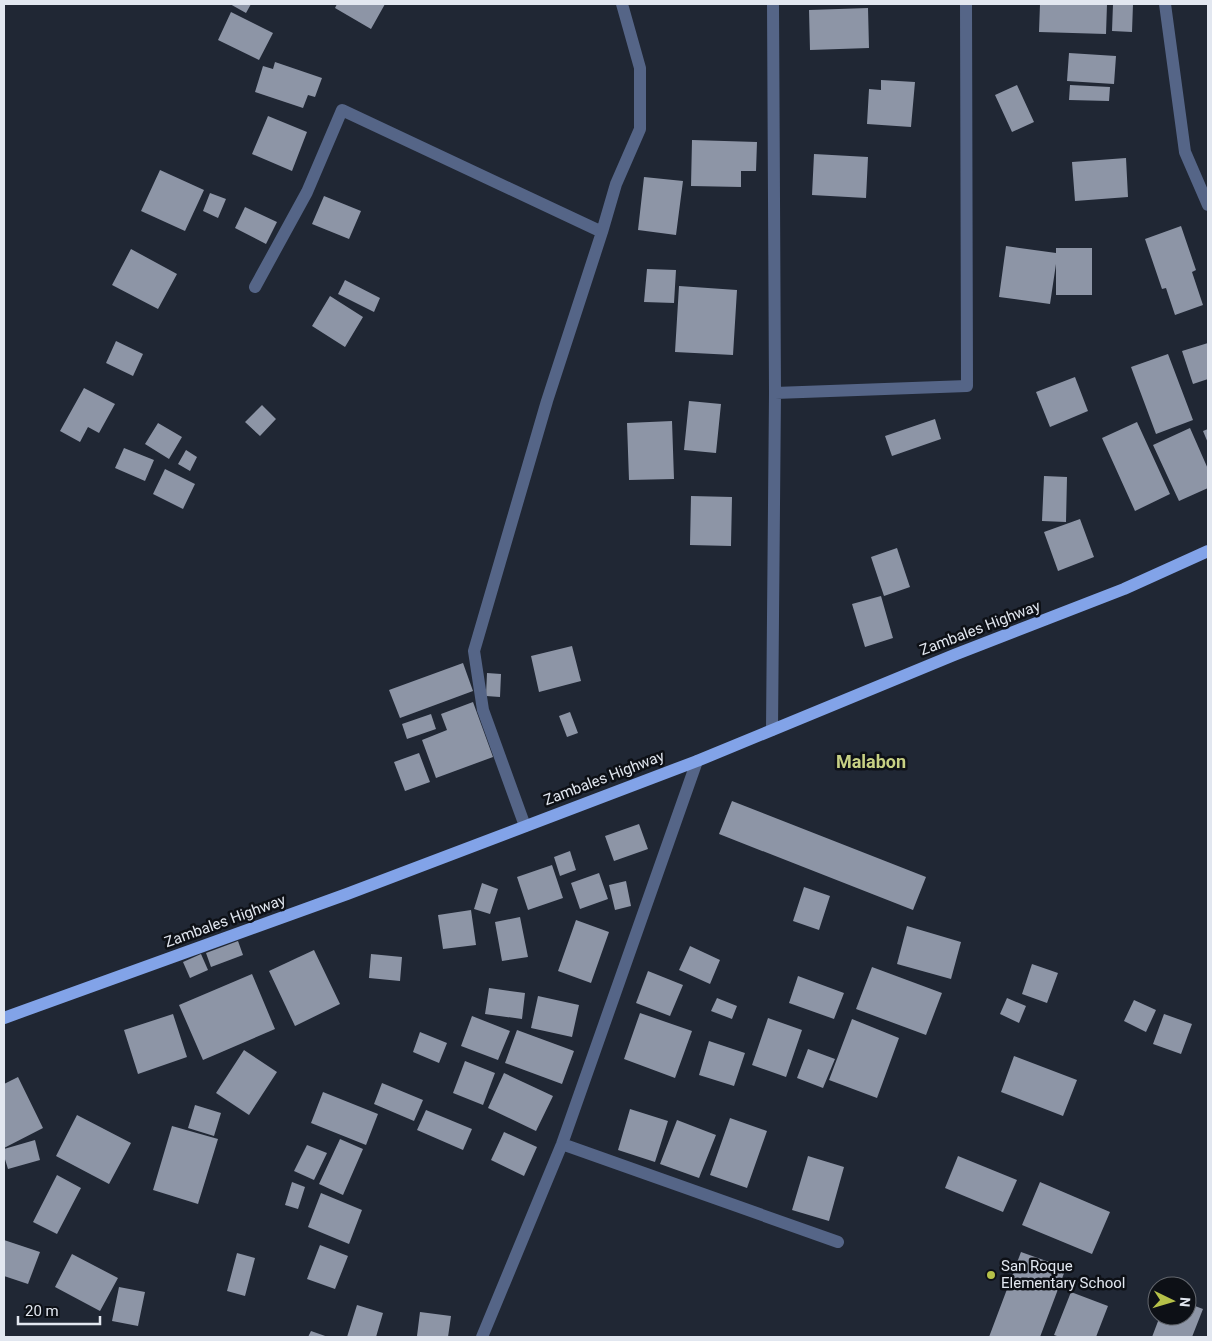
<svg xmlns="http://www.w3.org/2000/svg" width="1212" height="1341" font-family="Roboto,sans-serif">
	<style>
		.building { fill: #8d95a6 }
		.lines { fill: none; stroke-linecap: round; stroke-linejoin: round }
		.minor { stroke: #556587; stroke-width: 12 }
		.primary { stroke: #82a3e8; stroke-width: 12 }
		.poi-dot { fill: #b6c149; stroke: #0d1016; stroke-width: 2 }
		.labels { text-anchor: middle; stroke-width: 5; stroke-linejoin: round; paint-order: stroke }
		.street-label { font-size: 15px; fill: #e2e7f0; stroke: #0d1016 }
		.poi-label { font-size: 15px; fill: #e2e7f0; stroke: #0d1016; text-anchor: start }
		.quarter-label { font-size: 18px; font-weight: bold; fill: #c7d084; stroke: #0d1016 }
	</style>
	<rect width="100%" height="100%" fill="#202734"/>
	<path class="building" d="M230,4h21l-5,9z
		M337,4h48l-14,25 -36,-21z
		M1040,4h67l-1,30 -67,-2z
		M1113,4h20l-1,28 -20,-1z
		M868,8l1,40 -59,2 -1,-40z
		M231,12l42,21 -14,27 -41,-20z
		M1069,53l47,3 -2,28 -47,-3z
		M275,62l47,16 -7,19 -7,-2 -5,13 -48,-16 8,-26 10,3z
		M881,80l34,2 -4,45 -44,-3 2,-35 12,1z
		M1017,85l17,37 -22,10 -17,-37z
		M1070,85l40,2 -1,14 -40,-1z
		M268,116l39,16 -15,39 -40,-17z
		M692,140l65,2 -1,29h-15v16l-50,-1z
		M814,154l54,3 -2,41 -54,-3z
		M1126,158l2,39 -53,4 -3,-39z
		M160,170l44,20 -19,41 -44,-20z
		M644,177l39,4 -7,54 -38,-5z
		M210,193l16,6 -8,19 -15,-7z
		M324,196l37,15 -12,28 -37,-15z
		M245,207l32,15 -11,22 -31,-16z
		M1181,226l15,44 -4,2 11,33 -28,10 -9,-27 -4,1 -17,-50z
		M1006,246l50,7v-5h36v47h-36v-31l-6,40 -51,-7z
		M131,249l46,25 -19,35 -46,-24z
		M647,269l29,1 -2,33 -30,-1z
		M345,280l35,18 -6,14 -36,-18z
		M679,286l58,4 -4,65 -58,-3z
		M330,296l33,21 -18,30 -33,-21z
		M116,341l27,13 -10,22 -27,-13z
		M1208,343v36l-15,5 -11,-33z
		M1168,354l25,66 -37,14 -25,-67z
		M1075,377l13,34 -38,16 -14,-35z
		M84,388l31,16 -16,29 -11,-6 -8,15 -20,-11z
		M689,401l32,3 -5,49 -32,-3z
		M262,405l14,14 -16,17 -15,-14z
		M935,419l6,20 -49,17 -7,-20z
		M672,421l2,58 -45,1 -2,-57z
		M1137,422l33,72 -35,17 -33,-73z
		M158,423l24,14 -13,22 -24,-15z
		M1190,428l18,41v19l-29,13 -26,-56z
		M1208,429v14l-5,-12z
		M124,448l30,12 -9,21 -30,-13z
		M186,450l11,7 -7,14 -12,-7z
		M165,469l30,15 -12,25 -30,-15z
		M1044,476l23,1 -1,45 -24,-1z
		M691,496l41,1 -1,49 -41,-1z
		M1080,519l14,38 -36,14 -14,-39z
		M897,548l13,39 -26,9 -13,-39z
		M881,596l12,42 -28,9 -13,-43z
		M572,646l9,35 -42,11 -8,-36z
		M463,663l10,28 -73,27 -11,-28z
		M487,673l14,1 -1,23 -14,-1z
		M473,702l20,55 -57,21 -14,-38 25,-10 -6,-16z
		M570,712l8,21 -11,4 -8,-21z
		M431,714l5,15 -29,10 -5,-15z
		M419,753l11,29 -25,9 -11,-29z
		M732,801l194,76 -13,33 -194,-76z
		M639,824l9,25 -34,12 -9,-25z
		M570,851l6,19 -16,6 -6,-19z
		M552,865l11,33 -35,12 -11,-33z
		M599,873l9,26 -28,10 -9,-26z
		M626,881l5,25 -16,4 -6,-25z
		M482,883l16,6 -8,25 -16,-5z
		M804,887l26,9 -11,34 -26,-9z
		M471,910l5,35 -33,4 -5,-34z
		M520,917l8,40 -26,4 -7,-39z
		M576,920l33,12 -18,51 -33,-12z
		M907,926l54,16 -10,37 -54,-15z
		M238,941l5,14 -32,12 -5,-14z
		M690,946l30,14 -10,24 -31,-14z
		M314,950l26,54 -45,22 -26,-55z
		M201,954l7,16 -18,8 -7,-16z
		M371,954l31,3 -2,24 -31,-3z
		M1032,964l26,9 -11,30 -25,-9z
		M872,967l70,26 -16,42 -70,-26z
		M648,971l35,14 -13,31 -34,-13z
		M252,974l23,55 -72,31 -24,-55z
		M798,976l46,17 -10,26 -45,-16z
		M489,988l36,5 -3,26 -37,-5z
		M538,996l41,9 -7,32 -41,-9z
		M717,998l20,8 -5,13 -21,-8z
		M1007,998l19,8 -7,17 -19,-9z
		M1134,1000l22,10 -10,22 -22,-11z
		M640,1013l52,18 -17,47 -51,-19z
		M173,1014l14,43 -49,17 -14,-44z
		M1164,1014l28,10 -11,30 -28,-10z
		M472,1016l38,15 -12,29 -37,-14z
		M768,1018l34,12 -16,47 -34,-12z
		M852,1019l47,19 -22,60 -48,-18z
		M517,1030l57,21 -12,33 -57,-21z
		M420,1032l27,11 -8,20 -26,-11z
		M709,1041l36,12 -11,33 -35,-11z
		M808,1049l27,10 -12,29 -26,-10z
		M244,1050l33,22 -28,43 -33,-22z
		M1014,1056l63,24 -14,36 -62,-24z
		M465,1061l30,12 -12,32 -30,-12z
		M504,1073l49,23 -17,35 -48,-23z
		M18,1077l25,51 -39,20v-64z
		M382,1083l41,17 -9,21 -40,-17z
		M323,1092l55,22 -12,31 -55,-22z
		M195,1105l26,8 -7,23 -26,-8z
		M630,1109l38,12 -13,41 -37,-12z
		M426,1110l46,19 -9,21 -46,-20z
		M77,1115l54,28 -22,41 -53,-28z
		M730,1118l37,13 -20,57 -37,-13z
		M677,1120l39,15 -17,43 -39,-14z
		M172,1126l46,13 -20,65 -45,-14z
		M504,1132l33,15 -13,29 -33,-16z
		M340,1139l23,10 -20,46 -24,-11z
		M35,1140l5,20 -32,9 -4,-13v-7z
		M307,1145l20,8 -13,27 -20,-9z
		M808,1156l36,11 -15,54 -37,-11z
		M958,1156l59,24 -14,32 -58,-24z
		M57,1175l24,13 -24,46 -24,-12z
		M292,1182l13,5 -7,22 -13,-4z
		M1040,1182l70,30 -18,42 -70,-29z
		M321,1193l41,17 -13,34 -41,-17z
		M4,1240l36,12 -12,32 -24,-8z
		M320,1245l28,11 -13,33 -28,-10z
		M1021,1252l45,16 -26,69h-51z
		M237,1253l18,5 -10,38 -18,-5z
		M72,1254l46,24 -18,33 -45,-24z
		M119,1287l26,5 -7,34 -26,-5z
		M1071,1292l37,14 -12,31h-36l-6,-2z
		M1187,1303l16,6 -11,28h-40l8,-21h27z
		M357,1305l26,8 -7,24h-29z
		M420,1312l31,4 -3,21 -31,-1z
		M311,1331l17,6h-20z"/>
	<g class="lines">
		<path class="minor" d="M1165,4l20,148 23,53
			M255,287l52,-95 35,-82 260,122
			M775,393l192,-7 -1,-382
			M772,730l3,-337 -2,-389
			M525,826l-42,-116 -9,-59 73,-250 55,-169 14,-48 24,-55v-61l-18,-64
			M562,1144l276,98
			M482,1337l80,-193 135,-383"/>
		<path class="primary" d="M4,1018l343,-124 350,-133 257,-106 170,-66 84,-38"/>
	</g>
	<circle class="poi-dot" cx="991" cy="1275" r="5"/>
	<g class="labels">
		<g class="street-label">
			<text transform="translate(980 628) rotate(-21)" y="5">Zambales Highway</text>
			<text transform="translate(604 778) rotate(-21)" y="5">Zambales Highway</text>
			<text transform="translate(225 921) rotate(-20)" y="5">Zambales Highway</text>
		</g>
		<g class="poi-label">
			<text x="1001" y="1271">San Roque<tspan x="1001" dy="17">Elementary School</tspan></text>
		</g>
		<g class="quarter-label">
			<text x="871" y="768">Malabon</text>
		</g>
	</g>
	<rect width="1212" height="1341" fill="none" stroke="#e2e7f0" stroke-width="10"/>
	<g transform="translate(1172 1301) rotate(95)"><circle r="24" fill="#0d1016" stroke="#62666d"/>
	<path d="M0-4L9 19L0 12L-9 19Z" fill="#b6c149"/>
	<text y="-8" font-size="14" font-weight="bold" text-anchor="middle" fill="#e2e7f0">N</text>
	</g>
	<path d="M18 1316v8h82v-8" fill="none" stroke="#e2e7f0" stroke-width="2.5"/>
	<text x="25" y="1316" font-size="15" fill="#e2e7f0" stroke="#0d1016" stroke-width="4" paint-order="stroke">20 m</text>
</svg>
